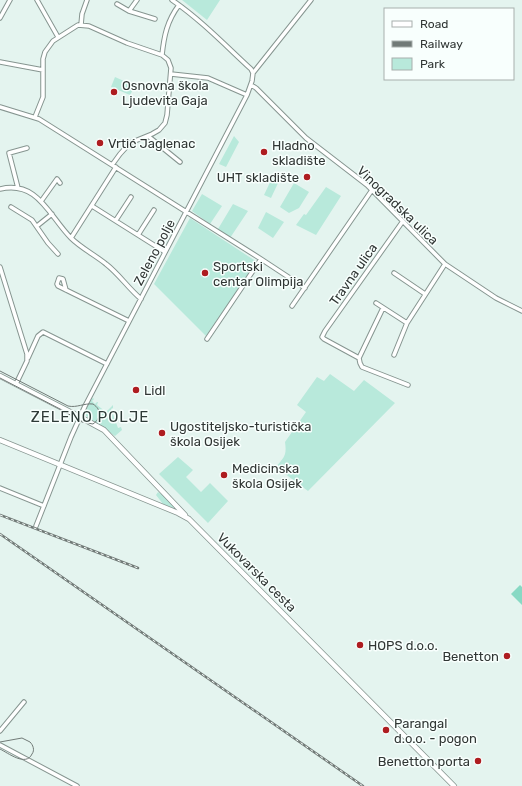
<svg xmlns="http://www.w3.org/2000/svg" width="522" height="786" font-family="Rubik,sans-serif">
	<style>
		.green { fill: #b8e9db }
		.water { fill: #88d9c4 }
		.lines { fill: none; stroke-linecap: round; stroke-linejoin: round }
		.minor-casing { stroke: #869590; stroke-width: 5.5 }
		.major-casing { stroke: #869590; stroke-width: 6 }
		.minor { stroke: #fff; stroke-width: 3.5 }
		.major { stroke: #fff; stroke-width: 4.5 }
		.tram { stroke: #717a77; stroke-width: 1 }
		.rail-casing { stroke: #717a77; stroke-width: 2.5 }
		.rail { stroke: #f8fffd; stroke-width: 1; stroke-dasharray: 3; stroke-linecap: butt }
		.poi-dot { fill: #ae1c20; stroke: #f8fffd; stroke-width: 1.5 }
		.labels { text-anchor: middle; stroke-width: 3; stroke-linejoin: round; paint-order: stroke }
		.poi-label { font-size: 13px; fill: #303634; stroke: #f8fffd; text-anchor: start }
		.street-label { font-size: 13px; fill: #303634; stroke: #f8fffd }
		.quarter-label { font-size: 15px; letter-spacing: 1px; fill: #2e3a37; stroke: #f8fffd }
	</style>
	<rect width="100%" height="100%" fill="#e4f4ef"/>
	<path class="green" d="M182,0h38l-13,20z
		M115,77l20,9 -5,9 -19,-8z
		M234,136l5,6 -13,25 -7,-3z
		M273,176l7,3 -9,19 -7,-3z
		M294,183l15,9 -10,16 -10,5 -9,-6z
		M326,187l15,9 -25,39 -20,-10 8,-11 2,1z
		M202,194l20,12 -12,18 -18,-13z
		M233,204l15,7 -18,27 -12,-9z
		M266,212l18,10 -11,16 -15,-10z
		M190,218l67,44 -51,74 -52,-52z
		M330,374l24,17 10,-11 31,23 -87,88 -32,-24c8,-10 11,-11 9,-25l21,-30 -9,-7 20,-28 7,4z
		M93,398l1,1 -2,2 3,3 2,-2h1l-1,3 9,7 7,-7v3l-2,1 7,19 3,-1 1,3 -7,6 -30,-21c-1,-6 3,-13 8,-17z
		M178,457l15,13 -7,7 15,15 9,-9 18,18 -20,22 -49,-49z
		M158,492l8,5 11,13 -14,-6 -7,-9z"/>
	<path class="water" d="M520,585l2,2v18l-11,-11z"/>
	<g class="lines">
		<defs>
			<path id="minor" d="M37,0l21,37
				M172,0c29,20 53,45 79,69l2,4
				M117,4l12,7 26,8
				M129,11l8,-11
				M0,18l10,-18
				M81,25l1,-11 5,-14
				M162,55c2,-19 5,-34 17,-50
				M0,62l43,8
				M171,74l37,4 39,17
				M251,85l5,3 50,50 61,47 78,79 51,34 26,13
				M0,107l39,12 222,140 44,29
				M35,117l8,-20v-38l2,-7 8,-11 25,-16 11,1 38,17 35,12 6,5 3,8 -4,47 -2,8 -6,7 -7,4 -22,9 -10,11 -8,11
				M148,136l32,26
				M18,188l-9,-35 18,-5
				M0,189c38,-9 49,27 71,49 10,10 24,17 35,26 13,10 22,24 35,35
				M42,200l15,-21 3,4
				M92,206l73,46
				M11,207l21,13 16,23 10,11
				M116,220l15,-23
				M403,221l-78,110 -3,6 2,2 35,19 1,5 2,4 46,18
				M37,226l15,-12
				M138,235l16,-25
				M71,238l45,-71
				M0,267l27,87v7l-11,23
				M394,273l31,21
				M66,290l-3,-11 -4,-1 -2,6 1,2 71,35
				M376,303l31,20
				M292,306l80,-116
				M207,339l54,-80
				M394,355l13,-32 38,-59
				M28,358l10,-22 5,-4 64,32
				M359,358l24,-50
				M0,488l44,18
				M36,526l35,-89 14,-31 162,-311 5,-14 1,-8 58,-73
				M0,731l24,-29
				M0,745l77,41"/>
			<path id="major" d="M0,376l80,41 24,13 81,85
				M0,440l178,73 11,6 265,267"/>
		</defs>
		<use href="#minor" class="minor-casing"/>
		<use href="#major" class="major-casing"/>
		<use href="#minor" class="minor"/>
		<use href="#major" class="major"/>
		<path class="tram" d="M0,371l68,35c9,2 16,-3 25,-2 9,6 8,14 0,20l-11,-2 -20,-12 -62,-32
			M0,742l22,-4 8,4c3,3 5,8 2,12 -6,13 -24,-1 -32,-5"/>
		<defs>
			<path id="rail" d="M0,515l138,53
				M0,534l363,252"/>
		</defs>
		<use href="#rail" class="rail-casing"/>
		<use href="#rail" class="rail"/>
	</g>
	<g class="poi-dot">
		<circle cx="114" cy="92" r="4"/>
		<circle cx="100" cy="143" r="4"/>
		<circle cx="264" cy="152" r="4"/>
		<circle cx="307" cy="177" r="4"/>
		<circle cx="205" cy="273" r="4"/>
		<circle cx="136" cy="390" r="4"/>
		<circle cx="162" cy="433" r="4"/>
		<circle cx="224" cy="475" r="4"/>
		<circle cx="360" cy="645" r="4"/>
		<circle cx="507" cy="656" r="4"/>
		<circle cx="386" cy="730" r="4"/>
		<circle cx="478" cy="761" r="4"/>
	</g>
	<g class="labels">
		<g class="poi-label">
			<text x="122" y="90">Osnovna škola<tspan x="122" dy="15">Ljudevita Gaja</tspan></text>
			<text x="108" y="148">Vrtić Jaglenac</text>
			<text x="272" y="150">Hladno<tspan x="272" dy="15">skladište</tspan></text>
			<text x="299" y="182" text-anchor="end">UHT skladište</text>
			<text x="213" y="271">Sportski<tspan x="213" dy="15">centar Olimpija</tspan></text>
			<text x="144" y="395">Lidl</text>
			<text x="170" y="431">Ugostiteljsko-turistička<tspan x="170" dy="15">škola Osijek</tspan></text>
			<text x="232" y="473">Medicinska<tspan x="232" dy="15">škola Osijek</tspan></text>
			<text x="368" y="650">HOPS d.o.o.</text>
			<text x="499" y="661" text-anchor="end">Benetton</text>
			<text x="394" y="728">Parangal<tspan x="394" dy="15">d.o.o. - pogon</tspan></text>
			<text x="470" y="766" text-anchor="end">Benetton porta</text>
		</g>
		<g class="street-label">
			<text transform="translate(398 205) rotate(44)" y="5">Vinogradska ulica</text>
			<text transform="translate(154 252) rotate(-62)" y="5">Zeleno polje</text>
			<text transform="translate(353 274) rotate(-55)" y="5">Travna ulica</text>
			<text transform="translate(257 572) rotate(45)" y="5">Vukovarska cesta</text>
		</g>
		<g class="quarter-label">
			<text x="90" y="422">ZELENO POLJE</text>
		</g>
	</g>
	<rect x="384" y="8" width="130" height="72" fill="#f8fffd" stroke="#a8afad"/>
	<rect x="392" y="21" width="20" height="6" fill="#ffffff" stroke="#a8afad"/>
	<text x="420" y="28" font-size="12" fill="#303634">Road</text>
	<rect x="392" y="41" width="20" height="6" fill="#717a77" stroke="#a8afad"/>
	<text x="420" y="48" font-size="12" fill="#303634">Railway</text>
	<rect x="392" y="58" width="20" height="12" fill="#b8e9db" stroke="#a8afad"/>
	<text x="420" y="68" font-size="12" fill="#303634">Park</text>
</svg>
